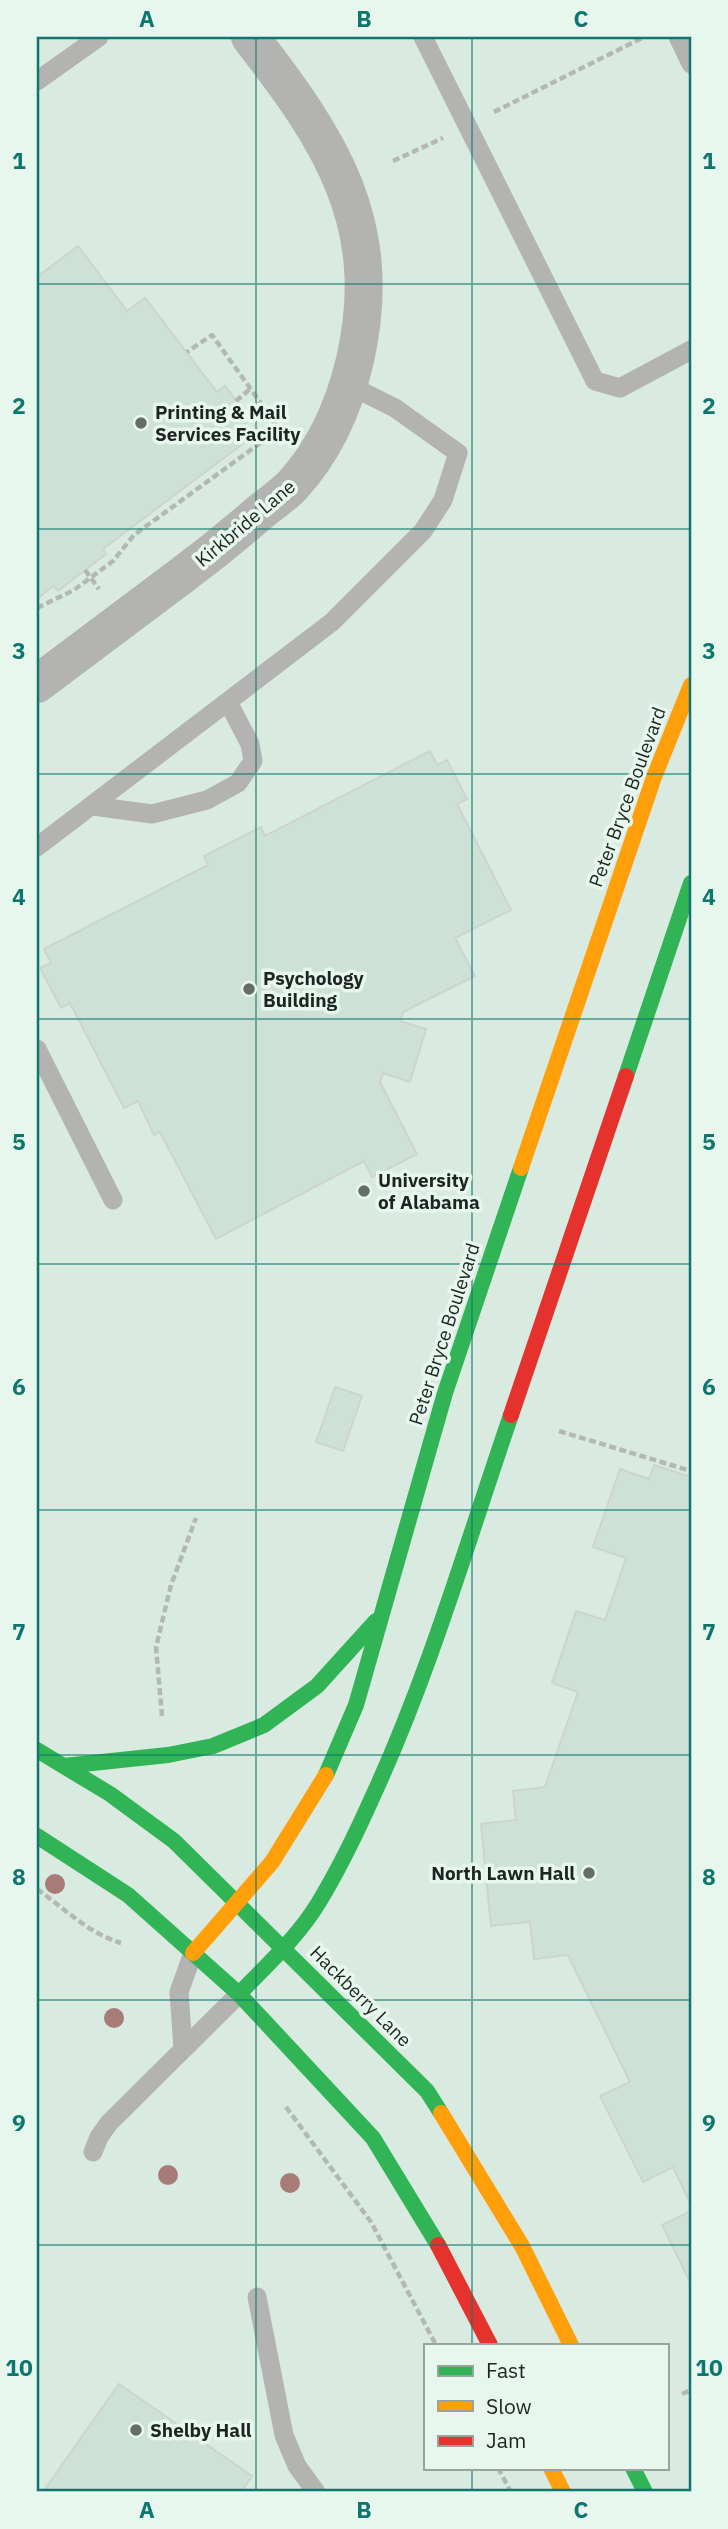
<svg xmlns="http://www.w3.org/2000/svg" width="728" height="2529" font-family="'IBM Plex Sans',sans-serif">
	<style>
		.built { fill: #d9eae1; fill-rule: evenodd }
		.building { fill: #cee1d7; stroke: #cdd4d0; stroke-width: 2 }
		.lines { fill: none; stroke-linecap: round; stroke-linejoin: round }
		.path { stroke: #b4b8b5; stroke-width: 4.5; stroke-dasharray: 7 3.5; stroke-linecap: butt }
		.lane { stroke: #b3b3b2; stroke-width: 19 }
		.street { stroke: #b3b3b2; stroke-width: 38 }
		.fast { stroke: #30b455; stroke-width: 16 }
		.slow { stroke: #ff9f0a; stroke-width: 16 }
		.jam { stroke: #e5322d; stroke-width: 16 }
		.tree { fill: #a77c77 }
		.grid { fill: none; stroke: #0f766e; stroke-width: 2; stroke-opacity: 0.55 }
		.poi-dot { fill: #656d69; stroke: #e7f7ee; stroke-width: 2.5 }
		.labels { text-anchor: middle; stroke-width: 7; stroke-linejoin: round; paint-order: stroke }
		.poi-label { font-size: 19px; font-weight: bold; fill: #1e2421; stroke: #e7f7ee; text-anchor: start }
		.street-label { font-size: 19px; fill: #1e2421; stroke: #e7f7ee }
		.neatline { fill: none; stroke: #0f766e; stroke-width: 2.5 }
		.grid-label { font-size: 23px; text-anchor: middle; font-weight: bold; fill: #0f766e }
	</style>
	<rect width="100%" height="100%" fill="#eaf4ef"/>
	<path class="built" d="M37,37h654v2455h-654zM425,2345h242v123h-242z"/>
	<path class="building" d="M78,246l49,65 18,-13 72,94 8,-6 25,33 -10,8 9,12 -146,110 3,5 -48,37 -5,-5 -16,13v-322z
		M430,751l7,14 10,-5 20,39 -10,5 54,106 -56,28 20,38 -72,36 -3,9 26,8 -16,53 -27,-9 -3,9 37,72 -45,23 -8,-16 -148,78 -56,-107 -6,3 -16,-34 -14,7 -54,-105 -9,5 -21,-40 11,-5 -7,-14 164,-84 -4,-9 57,-29 4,9z
		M335,1387l27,9 -19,55 -27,-9z
		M654,1465l37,12v728l-18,-38 -30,15 -43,-86 30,-14 -62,-127 -34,4 -4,-37 -39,4 -10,-102 35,-4 -3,-29 32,-4 33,-95 -26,-9 24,-72 29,9 21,-62 -33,-11 27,-78 29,10z
		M691,2211v73l-29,-59z
		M119,2384l133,92 -11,16h-198z"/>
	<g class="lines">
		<path class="path" d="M494,112l150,-75
			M393,161l50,-23
			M236,401l14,-12
			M85,570l14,19
			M37,608l37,-18 39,-29 21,-26 129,-94 9,-9 3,-9 -63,-88 -25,17
			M559,1431l132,40
			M162,1716l-6,-69 15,-62 25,-67
			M37,1889c27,19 51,44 84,54
			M286,2107l85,115 65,123
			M682,2394l9,-4
			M498,2468l13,24"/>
		<path class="lane" d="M423,37l172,344 25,7 71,-38
			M678,37l13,27
			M37,81l62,-44
			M93,806l59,8 55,-14 31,-17 15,-22 -3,-17 -22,-42
			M37,847l295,-225 91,-91 20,-31 15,-47 -63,-45 -46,-23
			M37,1049l76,151
			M183,2049l-4,-57 14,-39
			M93,2152l6,-15 10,-14 130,-129
			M257,2297l27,138 13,31 19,26"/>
		<path class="street" d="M37,684c48,-36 96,-72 144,-108 27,-20 53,-41 78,-63 11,-9 23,-17 33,-27 33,-36 52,-79 63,-126 31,-137 -25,-220 -105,-323"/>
		<path class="fast" d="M626,1076l65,-193
			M37,1750l73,44 64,47 253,250 14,22
			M64,1766l104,-11 45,-9 51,-21 53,-39 59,-65
			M326,1775l30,-70 89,-312 76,-225
			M37,1836l91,59 111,99 134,144 65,107
			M239,1994c28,-29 59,-57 80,-92 20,-33 37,-68 53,-104 57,-123 95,-255 139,-383
			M633,2468l12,24"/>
		<path class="slow" d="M521,1168l133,-391 37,-92
			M193,1953l79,-91 54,-87
			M441,2113l81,133 49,99
			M551,2468l12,24"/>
		<path class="jam" d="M511,1415l115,-339
			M438,2245l52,100"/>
	</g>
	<g class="tree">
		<circle cx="55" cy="1884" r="10"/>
		<circle cx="114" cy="2018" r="10"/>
		<circle cx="168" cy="2175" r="10"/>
		<circle cx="290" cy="2183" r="10"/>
	</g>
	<path class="grid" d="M256,37v2455M472,37v2308M37,284h654M37,529h654M37,774h654M37,1019h654M37,1264h654M37,1510h654M37,1755h654M37,2000h654M37,2245h654M472,2468v24"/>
	<g class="poi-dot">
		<circle cx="141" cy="423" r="7"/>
		<circle cx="249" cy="989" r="7"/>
		<circle cx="364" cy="1191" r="7"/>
		<circle cx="589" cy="1873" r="7"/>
		<circle cx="136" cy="2430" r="7"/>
	</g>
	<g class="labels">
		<g class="poi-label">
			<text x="155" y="419">Printing &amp; Mail<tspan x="155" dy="22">Services Facility</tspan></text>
			<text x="263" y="985">Psychology<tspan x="263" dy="22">Building</tspan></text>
			<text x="378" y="1187">University<tspan x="378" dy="22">of Alabama</tspan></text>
			<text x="575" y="1880" text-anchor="end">North Lawn Hall</text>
			<text x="150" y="2437">Shelby Hall</text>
		</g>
		<g class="street-label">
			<text transform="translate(245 523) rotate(-40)" y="7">Kirkbride Lane</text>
			<text transform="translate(627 797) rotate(-70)" y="7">Peter Bryce Boulevard</text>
			<text transform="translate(444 1334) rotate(-72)" y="7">Peter Bryce Boulevard</text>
			<text transform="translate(361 1996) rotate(45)" y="7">Hackberry Lane</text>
		</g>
	</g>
	<rect width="728" height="2529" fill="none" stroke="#e7f7ee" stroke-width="77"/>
	<rect x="424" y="2344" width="245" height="126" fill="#e7f7ee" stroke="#97a39c" stroke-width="2"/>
	<rect x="438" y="2366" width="35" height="10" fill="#30b455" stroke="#97a39c" stroke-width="2"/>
	<text x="486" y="2378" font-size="21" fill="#1e2421">Fast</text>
	<rect x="438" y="2401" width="35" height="10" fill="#ff9f0a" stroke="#97a39c" stroke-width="2"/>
	<text x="486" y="2414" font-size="21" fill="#1e2421">Slow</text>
	<rect x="438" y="2436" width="35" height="10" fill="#e5322d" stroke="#97a39c" stroke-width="2"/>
	<text x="486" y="2448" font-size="21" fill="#1e2421">Jam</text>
	<rect x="38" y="38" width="652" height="2452" class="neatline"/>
	<g class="grid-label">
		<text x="147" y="27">A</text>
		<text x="364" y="27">B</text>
		<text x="581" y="27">C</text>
		<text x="19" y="169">1</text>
		<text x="709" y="169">1</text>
		<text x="19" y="414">2</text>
		<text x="709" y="414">2</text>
		<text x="19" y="659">3</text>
		<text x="709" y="659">3</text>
		<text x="19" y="905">4</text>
		<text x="709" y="905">4</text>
		<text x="19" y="1150">5</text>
		<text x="709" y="1150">5</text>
		<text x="19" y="1395">6</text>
		<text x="709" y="1395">6</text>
		<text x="19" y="1640">7</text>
		<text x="709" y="1640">7</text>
		<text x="19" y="1885">8</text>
		<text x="709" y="1885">8</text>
		<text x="19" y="2131">9</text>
		<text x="709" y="2131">9</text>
		<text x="19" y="2376">10</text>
		<text x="709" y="2376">10</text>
		<text x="147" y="2518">A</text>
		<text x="364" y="2518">B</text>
		<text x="581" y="2518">C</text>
	</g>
</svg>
